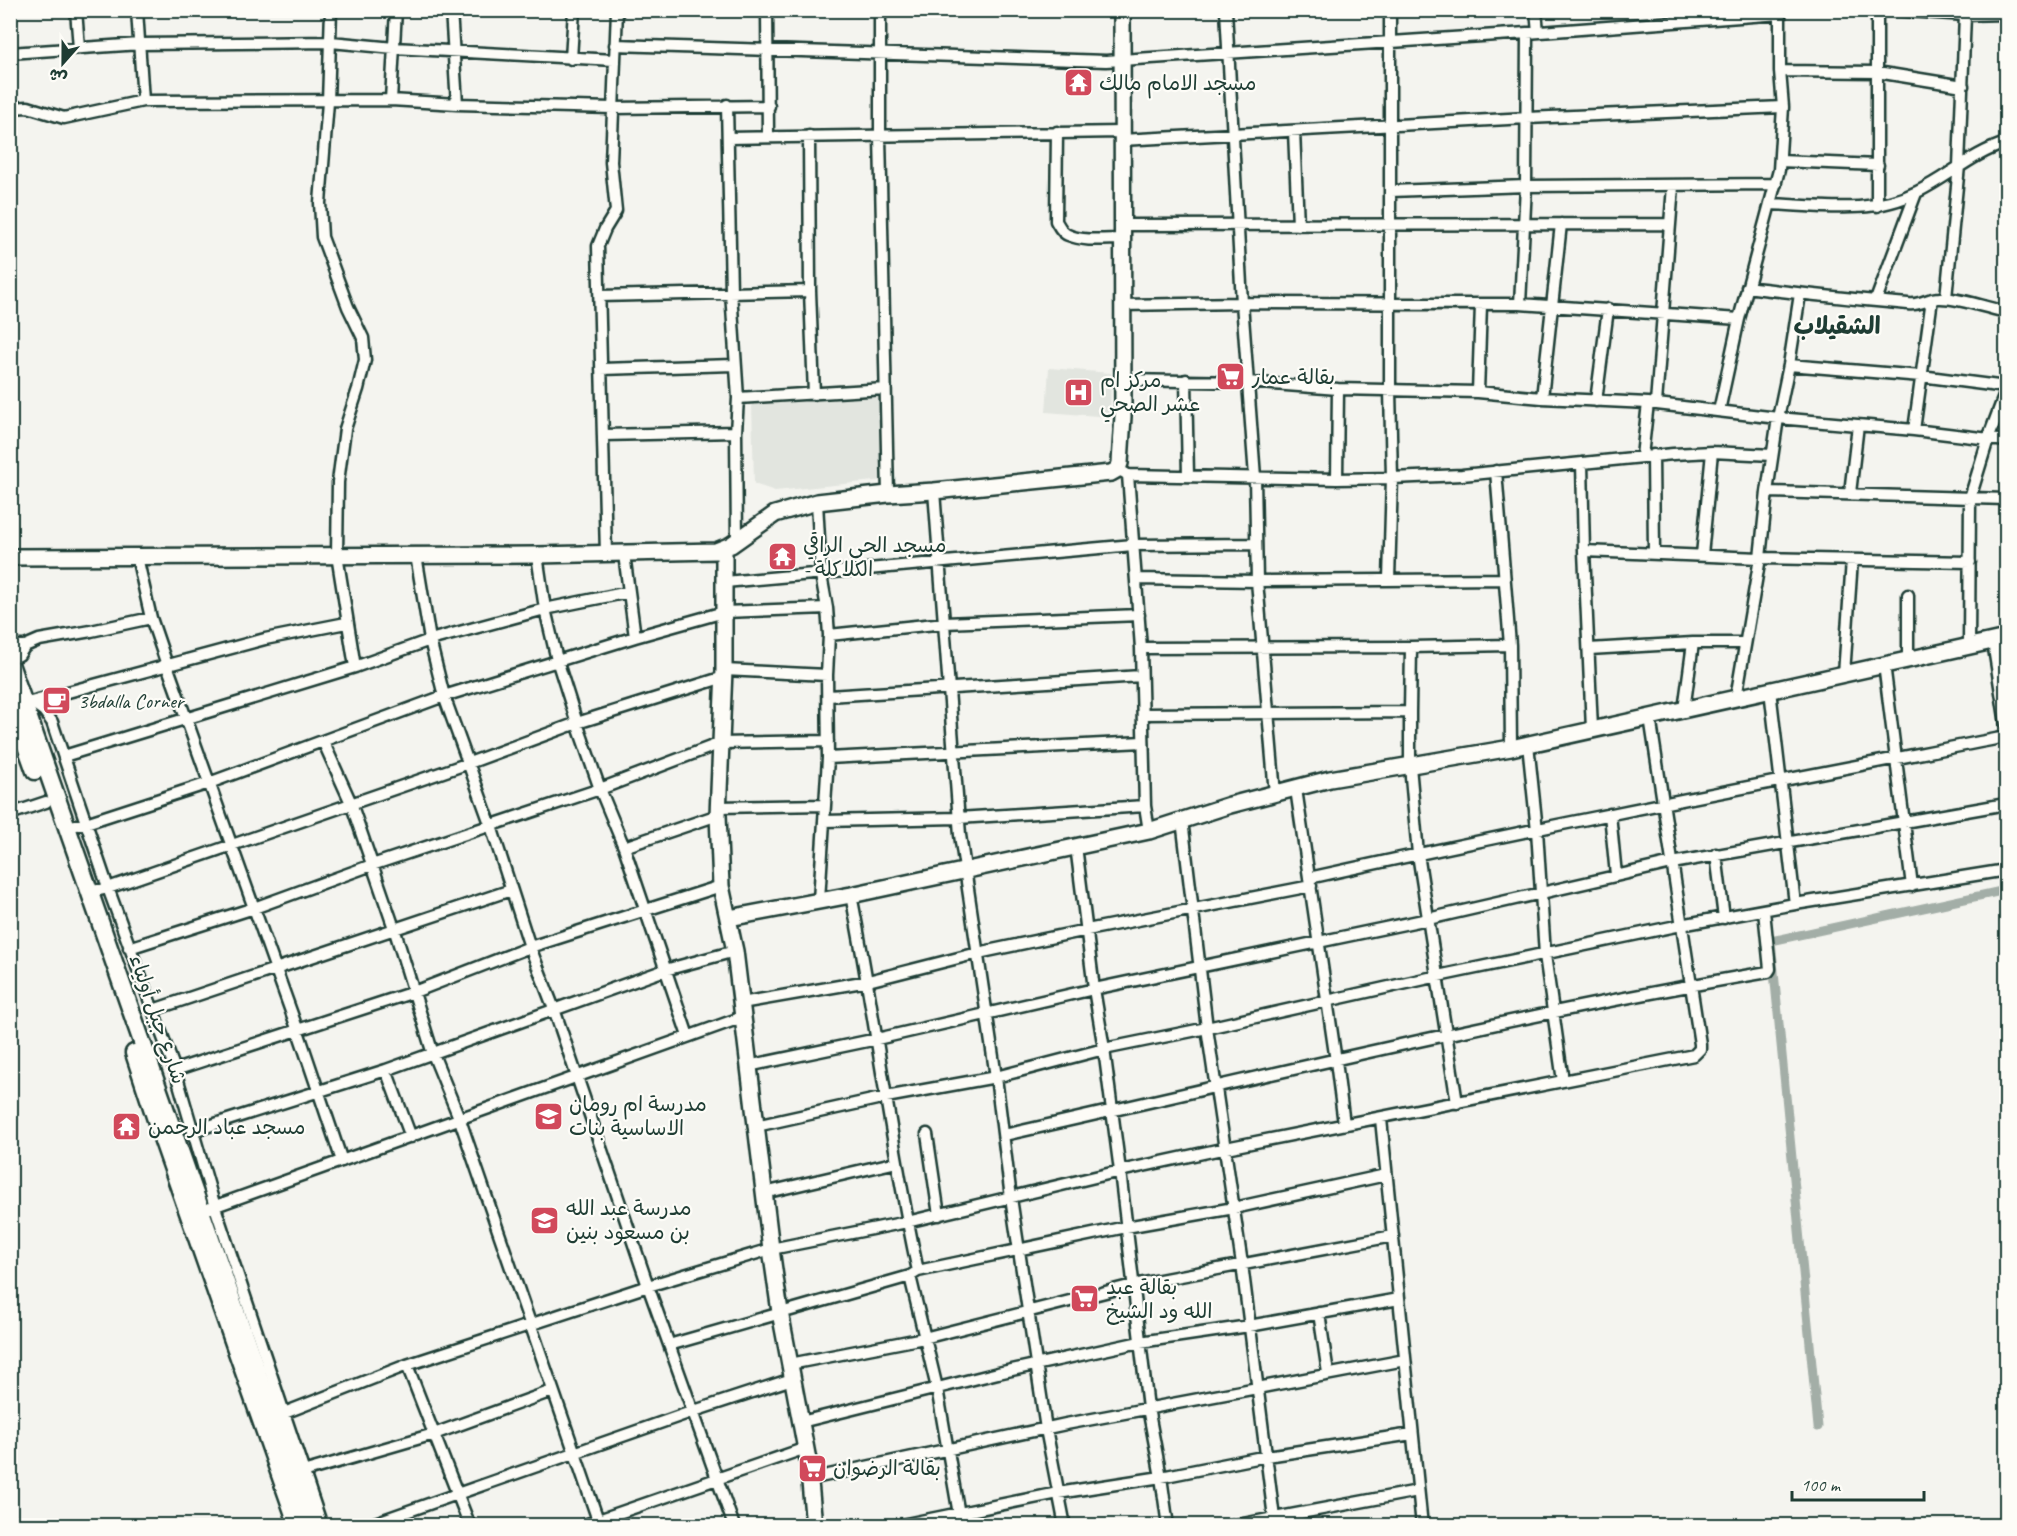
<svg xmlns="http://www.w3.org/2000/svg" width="2017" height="1536" font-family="Caveat,'Playpen Sans Arabic',sans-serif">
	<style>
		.built { fill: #e2e5df }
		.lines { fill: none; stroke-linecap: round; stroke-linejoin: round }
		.canal { stroke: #a3aea7; stroke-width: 9 }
		.street-casing { stroke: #1f3d34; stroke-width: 15 }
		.secondary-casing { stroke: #1f3d34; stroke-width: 20 }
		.primary-casing { stroke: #1f3d34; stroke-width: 21 }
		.street { stroke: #fdfcf7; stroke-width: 10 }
		.secondary { stroke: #fdfcf7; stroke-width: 15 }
		.primary { stroke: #fdfcf7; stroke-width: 16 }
		.labels { text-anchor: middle; stroke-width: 4.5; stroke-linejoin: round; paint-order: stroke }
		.poi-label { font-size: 21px; fill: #1f3d34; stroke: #fdfcf7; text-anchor: start }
		.street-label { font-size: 21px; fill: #1f3d34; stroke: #fdfcf7 }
		.quarter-label { font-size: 24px; font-weight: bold; fill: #1f3d34; stroke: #fdfcf7 }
	</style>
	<rect width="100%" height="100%" fill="#f4f4ef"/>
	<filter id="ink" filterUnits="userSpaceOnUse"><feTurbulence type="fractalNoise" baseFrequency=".0167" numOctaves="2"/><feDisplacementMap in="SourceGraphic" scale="12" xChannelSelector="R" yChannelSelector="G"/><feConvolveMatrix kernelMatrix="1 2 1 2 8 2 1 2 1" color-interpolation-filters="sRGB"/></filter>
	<g filter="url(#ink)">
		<path class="built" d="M1049,368l62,5 -1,44 -64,-5z
			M878,396l6,84 -109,11 -21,-7 -2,-81z"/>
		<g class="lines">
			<path class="canal" d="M1818,1427l-47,-486 235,-51"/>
			<defs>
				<path id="street" d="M76,10l3,38
					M137,10l6,91
					M331,10l-3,92 -8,101 2,34 26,70 15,31 2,22 -7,29 -13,40 -7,53 -1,73 18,112
					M451,10l6,94
					M767,10l1,126
					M880,10v126l8,358
					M1226,10l16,293 13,174 2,104 18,213
					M1536,10l2,22
					M1877,10v196
					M1893,10l72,5 41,-1
					M615,45l491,16 421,-28 253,-19 -1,-4
					M10,53l130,-9 191,-2 63,6 220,12
					M571,59l3,-49
					M1780,71l97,1 86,14
					M391,100l5,-90
					M727,105l4,187 7,106 -2,34 1,109
					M10,108l18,-1 36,11 79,-17 248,-1 66,4 156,4 156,-2
					M1294,131l4,94
					M1057,132l-1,89c3,5 6,12 12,14 16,7 38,4 54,4
					M809,136l1,155 4,103
					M728,138l393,-6
					M1121,140l406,-22 256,-11
					M1780,161l98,4
					M1391,191l135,-5 250,-2
					M1771,204c48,2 102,11 146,-12 31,-15 56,-39 89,-49
					M1121,225l549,-1
					M1747,287c54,7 107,12 161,17 12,2 20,-6 31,-6 17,-1 49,10 67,14
					M600,296l210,-5
					M1946,298l13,-132 6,-151
					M1876,300l40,-107
					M1520,304l6,-118 1,-153
					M1122,305l120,-2 278,1 219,15
					M1789,365l132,11 85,11
					M601,369l133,-4
					M1122,380l126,2 90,7 140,3 64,6 106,5 130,15 136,12 92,11
					M1186,380l2,96
					M1478,392l3,-87
					M738,398l147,-9
					M1542,398l19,-174
					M1596,401l12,-92
					M1656,403l17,-217
					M1719,411l20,-92 40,-149 4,-63 -3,-36v-57
					M1914,430l18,-131
					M604,435l132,-3
					M1653,455l1,97
					M1642,456l6,-53
					M1582,463l2,88 8,178
					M1118,469l10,6 209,4 55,-1 70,-3 211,-21 39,-2 60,3
					M1496,471l14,174 1,103
					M1128,475l13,173 4,158 4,25
					M1337,479l1,-90
					M934,491l26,344 36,242 15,121 35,231 19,97
					M1767,492l239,7
					M1850,493l8,-68
					M817,502l4,73 6,33 2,27 -2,40 1,83 -9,142
					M1584,551l176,7 210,4
					M606,554l-8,-308 7,-17 11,-18 -5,-49 6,-152
					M624,554l11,83
					M416,555l14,85 14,56 47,130 39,121 24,62 94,277 86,240
					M537,555l8,54 12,51 20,63 23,66 24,58 64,189
					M1702,555l10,-103
					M137,557l14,61 16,47 131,366 44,130
					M1136,579l121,2 247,-2
					M1389,579l3,-101 -2,-88v-380
					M725,582l408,-37 123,-1
					M829,635l116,-12 194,-8
					M1993,642l13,82
					M10,646h15
					M1969,646l1,-148 18,-59 18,-48
					M1141,648l270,-1 99,-2
					M1589,649l104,-6h52
					M10,659l9,-4 6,-9 14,-6 52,-9 60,-13
					M1908,659v-64
					M1884,664l28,222
					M724,670l103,5
					M1844,674l8,-114
					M1770,690l25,214
					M828,696l313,-20
					M1736,698l24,-140 7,-66 11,-74 11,-53 11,-71
					M32,702l12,9 8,11 56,166 67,182 40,137 107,319
					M27,703l238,-64 81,-16
					M1684,710l9,-67
					M1410,712l1,-65
					M1143,714l267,-2v54l8,88 39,249
					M323,741l28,62 43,125 39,126 27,66 140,406
					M1528,744l9,86 8,125 18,126
					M64,756l291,-89 75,-27 115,-31 84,-17
					M828,758l315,-16
					M1296,789l40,272 8,63
					M719,807l106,-2
					M10,814l36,-12
					M1610,814l6,61
					M1182,820l25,208 35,236 33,262
					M824,821l134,-3 187,-12
					M66,827l20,-4 123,-40 235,-87 191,-59 89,-25 103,-4
					M1076,846l18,143 10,60 16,122 28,237 13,69 7,49
					M624,847l94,-32
					M1716,854l8,64
					M1309,878c232,-52 465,-96 697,-141
					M89,892l19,-4 361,-125 108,-40 147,-46
					M851,895c25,125 40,252 67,376
					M129,948l125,-40 118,-43 228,-76 121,-46 107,-2
					M741,1003l127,-22 110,-28 109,-23 224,-44
					M153,1010l358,-120
					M748,1066l129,-27 217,-50 334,-70 244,-56 334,-59
					M175,1070l239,-78 116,-45 191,-61
					M386,1070l25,67
					M1381,1119l41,407
					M756,1126l130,-29 110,-20 108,-28 103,-21 231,-52 243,-51 114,-21 211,-34
					M193,1131l193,-61 279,-100 70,-19
					M927,1134l12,81
					M1004,1135c254,-57 508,-120 764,-163l2,-3 -6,-58
					M764,1193l133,-31
					M210,1208l533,-191
					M910,1276l27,112 24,138
					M1319,1313l9,60
					M669,1345l241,-69 8,-5 208,-44 108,-19 152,-33
					M790,1364l134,-26 209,-53 260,-49
					M407,1365l63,161
					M274,1417l133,-52 241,-79 123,-37 136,-27 213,-51 106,-23 468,-93 6,-6v-5l-50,-327
					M801,1422l197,-49 142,-31 109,-16 150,-27
					M303,1472l131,-38 118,-43
					M810,1479l256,-55 339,-64
					M366,1526l328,-115 98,-32
					M581,1526l225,-78
					M896,1526l162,-33 103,-16 106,-21 145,-22
					M1232,1526l186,-35"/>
				<path id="secondary" d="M724,549v121l-6,145 3,71 14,65 36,298 9,63 28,148 6,66
					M10,557l527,-2 179,-4 15,-6 44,-31 42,-12 71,-8 46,-3 177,-18 7,-4 2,-6 3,-47 -1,-406
					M729,918l122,-23 298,-64 81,-26 100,-26 181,-31 495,-110"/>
				<path id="primary" d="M10,664l301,862
					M10,701l25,70
					M134,1053l29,88 135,385"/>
			</defs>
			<use href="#street" class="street-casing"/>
			<use href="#secondary" class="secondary-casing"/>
			<use href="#primary" class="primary-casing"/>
			<use href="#street" class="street"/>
			<use href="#secondary" class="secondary"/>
			<use href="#primary" class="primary"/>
		</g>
	</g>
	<defs>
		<symbol id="temple-square" viewBox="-11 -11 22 22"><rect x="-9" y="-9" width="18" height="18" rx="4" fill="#d1495b" stroke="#fdfcf7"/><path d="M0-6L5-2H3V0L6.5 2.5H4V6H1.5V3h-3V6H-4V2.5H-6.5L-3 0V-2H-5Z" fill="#fff"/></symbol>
		<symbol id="supermarket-square" viewBox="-11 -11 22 22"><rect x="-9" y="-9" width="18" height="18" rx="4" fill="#d1495b" stroke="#fdfcf7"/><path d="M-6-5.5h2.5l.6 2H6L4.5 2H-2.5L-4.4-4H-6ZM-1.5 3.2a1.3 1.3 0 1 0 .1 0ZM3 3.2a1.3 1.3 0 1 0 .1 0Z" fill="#fff"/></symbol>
		<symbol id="hospital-square" viewBox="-11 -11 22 22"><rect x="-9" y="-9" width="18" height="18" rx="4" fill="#d1495b" stroke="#fdfcf7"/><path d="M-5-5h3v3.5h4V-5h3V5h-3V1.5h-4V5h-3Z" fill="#fff"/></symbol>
		<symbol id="cafe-square" viewBox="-11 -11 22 22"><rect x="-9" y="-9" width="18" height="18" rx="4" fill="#d1495b" stroke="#fdfcf7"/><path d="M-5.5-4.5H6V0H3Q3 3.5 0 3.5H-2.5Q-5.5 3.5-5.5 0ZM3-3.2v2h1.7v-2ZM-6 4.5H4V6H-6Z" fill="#fff"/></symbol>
		<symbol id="school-square" viewBox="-11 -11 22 22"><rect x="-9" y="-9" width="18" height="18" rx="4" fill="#d1495b" stroke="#fdfcf7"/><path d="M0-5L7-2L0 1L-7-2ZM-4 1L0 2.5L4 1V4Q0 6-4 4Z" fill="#fff"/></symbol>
	</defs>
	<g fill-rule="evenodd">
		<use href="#temple-square" x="1062" y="66" width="33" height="33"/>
		<use href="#supermarket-square" x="1214" y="360" width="33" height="33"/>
		<use href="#hospital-square" x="1062" y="376" width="33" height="33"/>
		<use href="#temple-square" x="766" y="540" width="33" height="33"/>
		<use href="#cafe-square" x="40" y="684" width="33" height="33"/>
		<use href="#school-square" x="532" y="1100" width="33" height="33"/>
		<use href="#temple-square" x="110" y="1110" width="33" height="33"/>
		<use href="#school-square" x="528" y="1204" width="33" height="33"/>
		<use href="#supermarket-square" x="1068" y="1282" width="33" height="33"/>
		<use href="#supermarket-square" x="796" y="1452" width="33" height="33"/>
	</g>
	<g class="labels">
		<g class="poi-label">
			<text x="1099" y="90">مسجد الامام مالك</text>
			<text x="1252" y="384">بقالة عمار</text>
			<text x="1100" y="387">مركز ام<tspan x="1100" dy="24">عشر الصحي</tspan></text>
			<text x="803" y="552">مسجد الحي الراقي<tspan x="803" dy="24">- الكلاكلة</tspan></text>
			<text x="78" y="708">3bdalla Corner</text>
			<text x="569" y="1111">مدرسة ام رومان<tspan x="569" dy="24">الاساسية بنات</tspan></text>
			<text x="148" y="1134">مسجد عباد الرحمن</text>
			<text x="566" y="1215">مدرسة عبد الله<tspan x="566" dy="24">بن مسعود بنين</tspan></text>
			<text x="1106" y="1294">بقالة عبد<tspan x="1106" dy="24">الله ود الشيخ</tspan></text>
			<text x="833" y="1475">بقالة الرضوان</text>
		</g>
		<g class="street-label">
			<text transform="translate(158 1019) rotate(71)" y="7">شارع جبل أولياء</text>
		</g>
		<g class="quarter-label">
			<text x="1837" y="334">الشقيلاب</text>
		</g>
	</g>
	<rect width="2017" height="1536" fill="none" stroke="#fdfcf7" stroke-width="36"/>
	<rect x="18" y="18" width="1981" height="1500" fill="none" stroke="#1f3d34" stroke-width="2" filter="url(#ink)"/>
	<g transform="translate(63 63) rotate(201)" stroke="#fdfcf7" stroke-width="4.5" paint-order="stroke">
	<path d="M0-4.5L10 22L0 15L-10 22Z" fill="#1f3d34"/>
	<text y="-9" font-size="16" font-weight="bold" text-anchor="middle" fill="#1f3d34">ش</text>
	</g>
	<path d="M1792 1491v9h132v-9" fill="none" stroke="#1f3d34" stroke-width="3"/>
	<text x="1801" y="1491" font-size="18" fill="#1f3d34" stroke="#fdfcf7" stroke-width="4.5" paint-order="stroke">100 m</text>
</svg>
